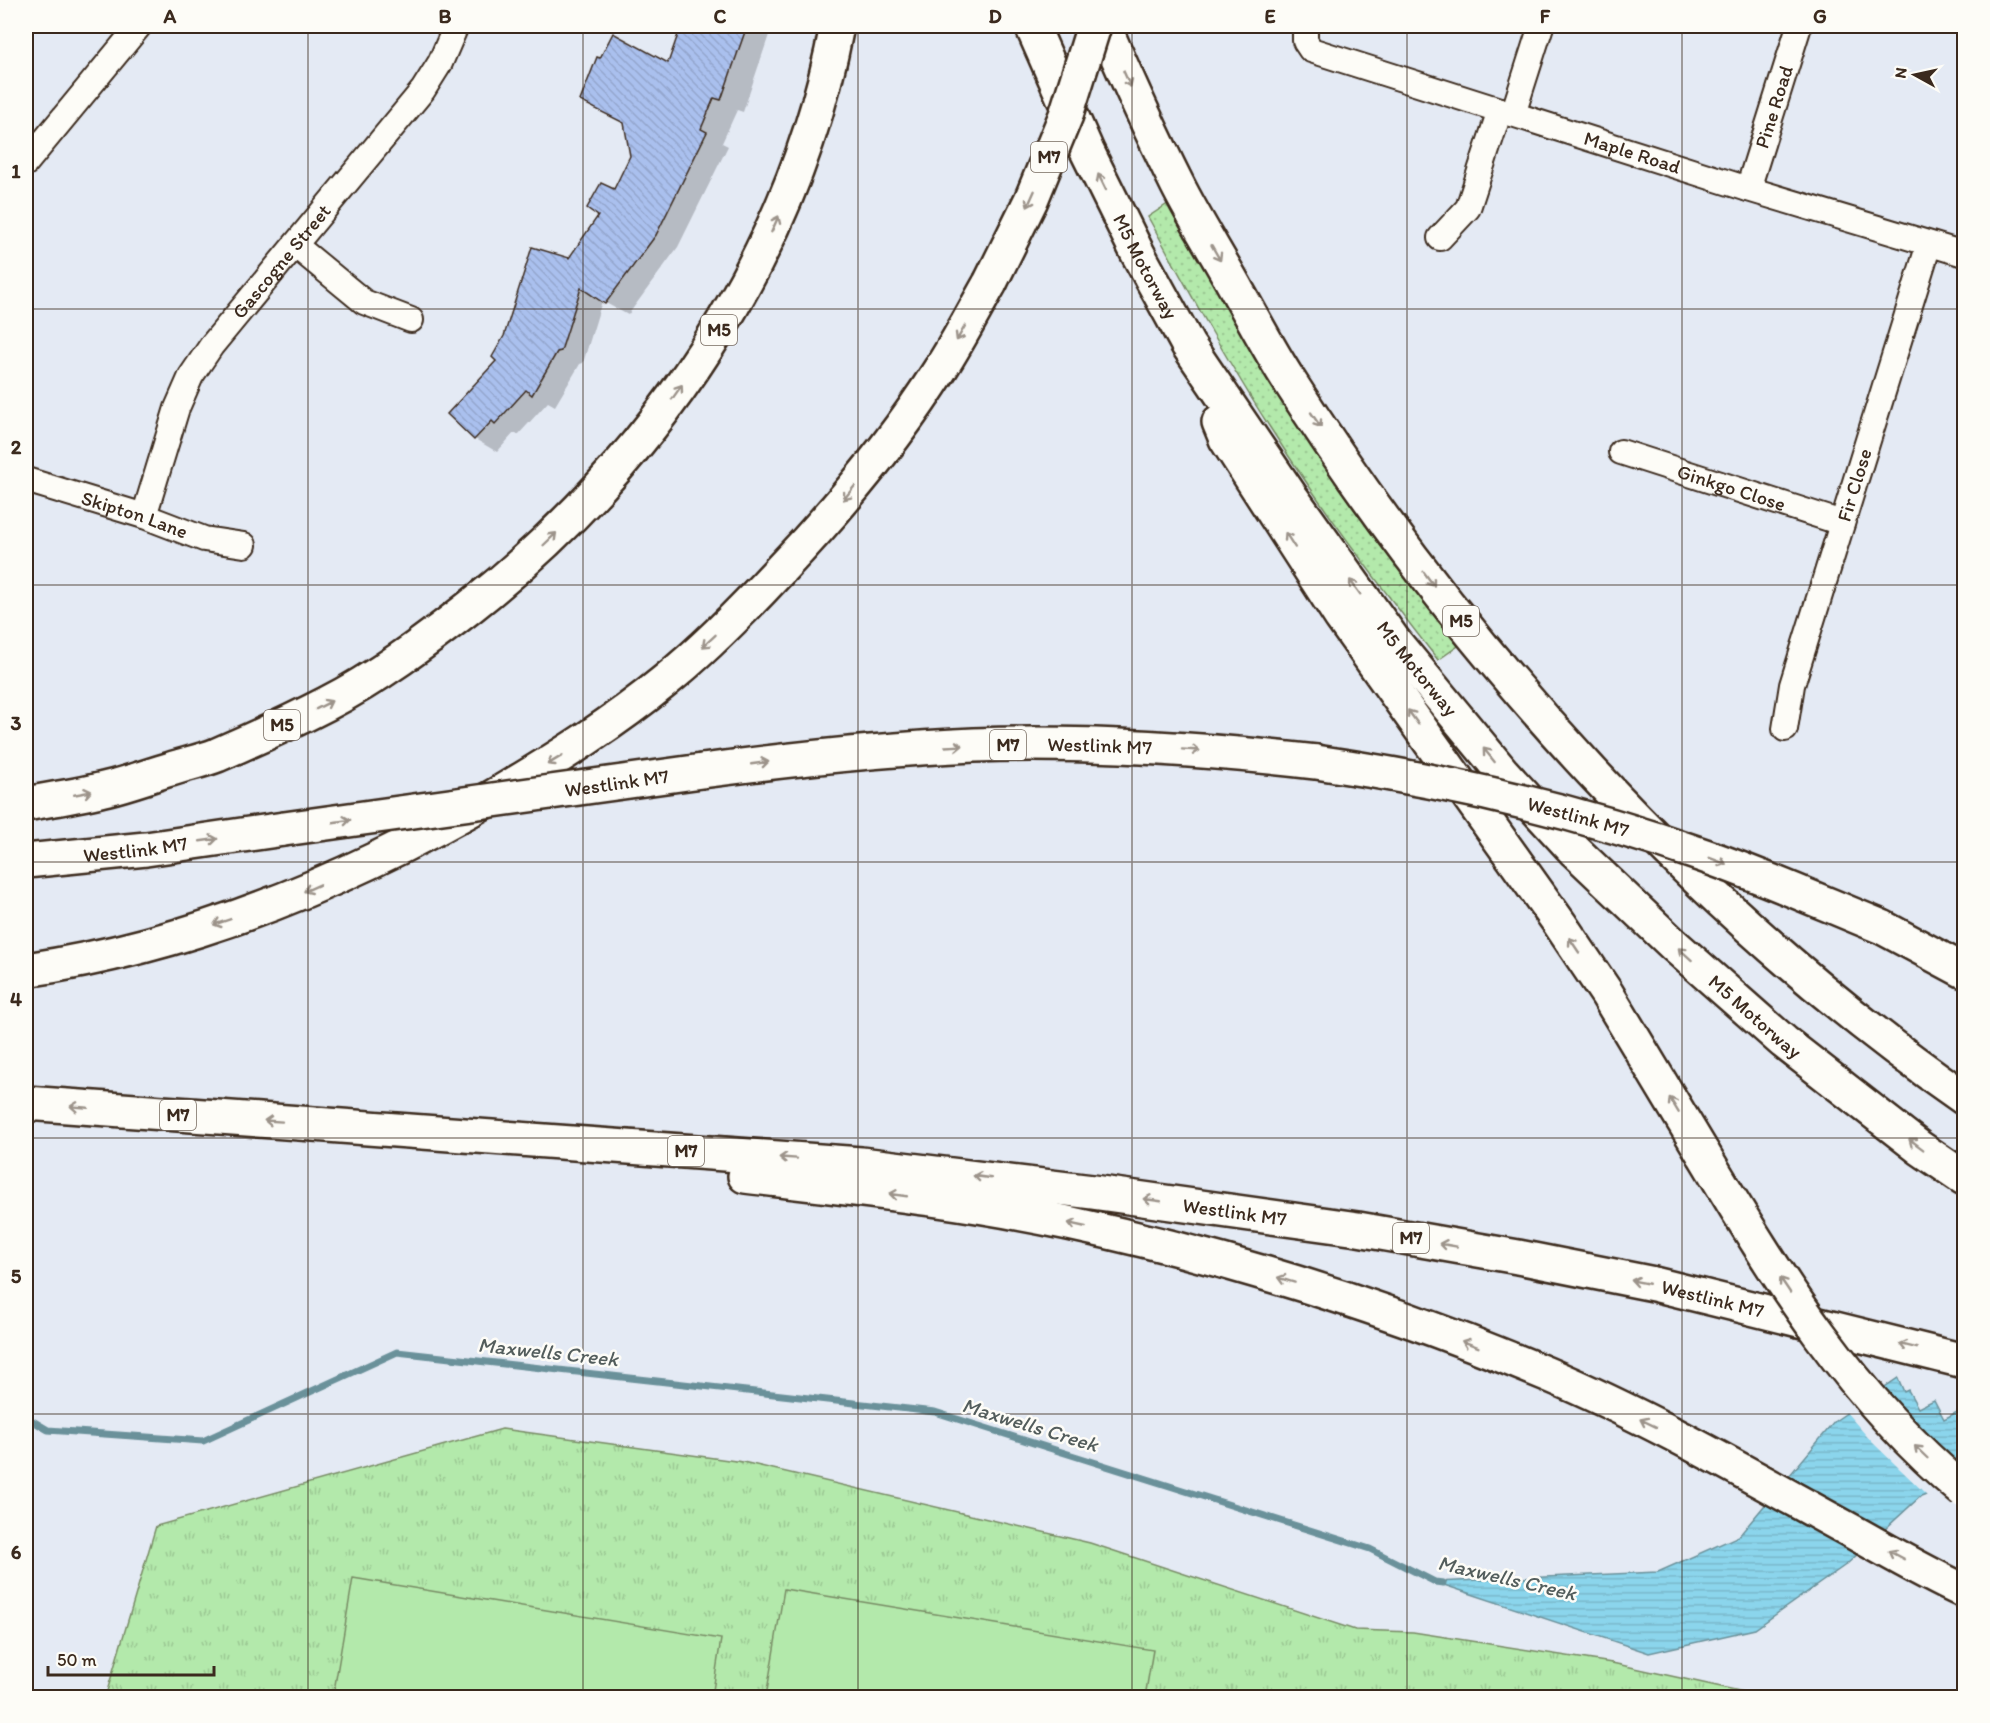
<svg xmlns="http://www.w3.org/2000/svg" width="1990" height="1723" font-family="Itim,sans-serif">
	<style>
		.grass { fill: url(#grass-dots); stroke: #778a64; stroke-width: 1.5 }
		.park { fill: url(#park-tufts); stroke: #778a64; stroke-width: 1.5 }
		.pitch { fill: #b3e9ab; stroke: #778a64; stroke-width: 1.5 }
		.water { fill: url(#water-rules); stroke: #6b919a; stroke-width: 1.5 }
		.pier { fill: #e4eaf4 }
		.shadow { fill: #0003 }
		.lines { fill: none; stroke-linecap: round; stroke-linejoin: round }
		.stream { stroke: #6b919a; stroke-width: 7 }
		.building { fill: url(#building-back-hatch); stroke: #3b2a1e; stroke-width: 1.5 }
		.minor-casing { stroke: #3b2a1e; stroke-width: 28 }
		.highway-casing { stroke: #3b2a1e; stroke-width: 38 }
		.minor { stroke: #fdfcf7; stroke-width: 24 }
		.highway { stroke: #fdfcf7; stroke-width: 33 }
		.highway-bridge-casing { stroke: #3b2a1e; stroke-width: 38; stroke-linecap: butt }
		.highway-bridge { stroke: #fdfcf7; stroke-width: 33 }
		.oneway { stroke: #9c938a }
		.grid { fill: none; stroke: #3b2a1e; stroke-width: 1.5; stroke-opacity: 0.55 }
		.labels { text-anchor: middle; stroke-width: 5; stroke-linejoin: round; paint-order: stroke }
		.shield { fill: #fdfcf7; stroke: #75695f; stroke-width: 1.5 }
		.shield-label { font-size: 18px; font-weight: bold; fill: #3b2a1e }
		.street-label { font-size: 20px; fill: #3b2a1e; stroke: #fdfcf7 }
		.water-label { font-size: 21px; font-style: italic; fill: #535d5c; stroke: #fdfcf7 }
		.neatline { fill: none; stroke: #3b2a1e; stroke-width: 2 }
		.grid-label { font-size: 20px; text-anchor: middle; font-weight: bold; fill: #3b2a1e }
	</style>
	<defs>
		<pattern id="grass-dots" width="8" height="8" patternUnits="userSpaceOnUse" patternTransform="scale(1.5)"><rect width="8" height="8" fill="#b3e9ab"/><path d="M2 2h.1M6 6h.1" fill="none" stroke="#9bc893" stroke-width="1.8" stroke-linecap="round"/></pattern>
		<pattern id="park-tufts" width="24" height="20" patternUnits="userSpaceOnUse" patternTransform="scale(1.5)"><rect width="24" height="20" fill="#b3e9ab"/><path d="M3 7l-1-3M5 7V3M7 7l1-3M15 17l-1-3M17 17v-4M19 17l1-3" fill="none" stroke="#9bc893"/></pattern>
		<pattern id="water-rules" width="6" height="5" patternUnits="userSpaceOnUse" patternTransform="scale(1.5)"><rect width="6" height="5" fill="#8bd5ec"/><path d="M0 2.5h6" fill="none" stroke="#79b7ca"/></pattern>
		<pattern id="building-back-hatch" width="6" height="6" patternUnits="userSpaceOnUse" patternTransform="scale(1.5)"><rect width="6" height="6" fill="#aac0ee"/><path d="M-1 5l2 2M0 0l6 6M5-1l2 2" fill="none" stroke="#93a5cc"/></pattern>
	</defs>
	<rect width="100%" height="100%" fill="#e4eaf4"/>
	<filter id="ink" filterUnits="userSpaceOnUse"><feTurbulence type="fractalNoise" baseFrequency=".0167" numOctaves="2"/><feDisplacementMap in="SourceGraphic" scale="12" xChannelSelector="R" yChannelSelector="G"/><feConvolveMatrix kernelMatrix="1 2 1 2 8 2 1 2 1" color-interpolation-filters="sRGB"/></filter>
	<g filter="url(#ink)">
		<path class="grass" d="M1169,203c49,86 96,173 151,256 42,64 90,126 138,187l-20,14c-60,-76 -117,-153 -169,-234 -43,-67 -82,-138 -121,-209z"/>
		<path class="park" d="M502,1429l241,33 347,81 265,87 58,2 199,31 132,29 12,5 -1651,1 51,-172z"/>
		<path class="pitch" d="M353,1578l368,61 -9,58h-379z
			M784,1589l369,61 -8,47h-379z"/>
		<path class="water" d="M1898,1378l6,14 4,-2 10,18 16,-8 10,19 19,-10 1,70 -43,17 -74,68 -92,65 -106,24 -214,-71 223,-10 81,-36 96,-115z"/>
		<path class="pier" d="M1882,1386l24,27 58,55v14l-36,14 -56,-54 -27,-31z"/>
		<path class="shadow" d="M682,26h90l-29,86 -6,-2 -15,33 6,3 -50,101 -50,68 -26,-14 -19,62 -3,1 -25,42 -7,-4 -30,33 -4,-2 -17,19 -22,-13 -26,-25 49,-53 72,-101 44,-69 18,-35 -7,-32 -43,-24 87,-35z"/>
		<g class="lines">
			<path class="stream" d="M26,1417l22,13 155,11 194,-89 538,60 435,137 65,33 8,1"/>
		</g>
		<path class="building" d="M681,26h66l-26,74 -7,-2 -13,31 6,3 -51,103 -51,69 -24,-16 -20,63 -4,1 -25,43 -6,-5 -31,34 -3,-3 -18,19 -27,-26 49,-53 -4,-4 12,-21 28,-89 37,11 29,-42 -11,-8 14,-25 13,6 16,-33 -6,-33 -44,-22 17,-44 3,1 13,-25 55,30z"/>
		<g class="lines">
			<defs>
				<g id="minor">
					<path id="s1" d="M1305,26v15l6,9 437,139 216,65"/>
					<path d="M1513,114l28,-88"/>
					<path d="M26,163l113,-137"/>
					<path id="s2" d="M1748,189l51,-163"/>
					<path d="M1440,238l28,-30 32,-98"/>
					<path d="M296,246l68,56 47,18"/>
					<path id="s3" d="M1621,452l221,71"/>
					<path id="s4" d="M26,480l118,36 60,23 40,6"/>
					<path id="s5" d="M144,516l33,-108 14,-32 21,-31 211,-255 17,-27 16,-37"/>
					<path id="s6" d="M1785,729l7,-44 137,-441"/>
				</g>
				<g id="highway">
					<path id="s7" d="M1032,26l55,125 50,101 51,93 104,153 102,143 109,132 72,78 99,94 110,97 136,106 44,30"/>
					<path d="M1104,26c23,53 47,106 73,158 19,38 42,73 62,110 16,28 31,57 49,85 174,273 410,534 676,719"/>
					<path d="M1219,422l7,17 115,178 219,307 47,70 97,161"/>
					<path id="s8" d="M702,771c90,-12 181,-22 272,-26 114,-4 229,4 342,17"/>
					<path d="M26,804c27,-5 55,-9 82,-16 21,-5 42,-13 63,-19 15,-5 31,-8 46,-14 37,-16 74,-33 109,-51 51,-26 99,-62 144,-97 184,-145 323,-349 367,-581"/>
					<path id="s9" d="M26,861l120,-12 138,-20"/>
					<path d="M1882,927l82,44"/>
					<path d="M26,970c169,-25 329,-92 475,-178 57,-34 113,-69 164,-111 41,-33 79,-72 115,-111 59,-62 115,-129 161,-202 18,-28 33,-57 49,-85"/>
					<path id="s10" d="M26,1103l835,61 232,28 265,37 160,28 136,27 310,77"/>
					<path d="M745,1176c108,13 217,24 323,47 164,35 324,86 479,151 106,45 207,104 308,159 36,20 72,41 109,58"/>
				</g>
			</defs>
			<use href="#minor" class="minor-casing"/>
			<use href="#highway" class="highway-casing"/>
			<use href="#minor" class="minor"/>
			<use href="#highway" class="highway"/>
			<defs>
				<g id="highway-bridge">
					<path d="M990,283l41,-83 35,-85 28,-89"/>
					<path id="s11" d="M1316,762c132,19 263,49 389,94 60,21 118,47 177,71"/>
					<path id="s12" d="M284,829l418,-58"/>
					<path d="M1704,1155c75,125 147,242 260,336"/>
				</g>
			</defs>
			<use href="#highway-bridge" class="highway-bridge-casing"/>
			<use href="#highway-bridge" class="highway-bridge"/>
		</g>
		<defs><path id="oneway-shaft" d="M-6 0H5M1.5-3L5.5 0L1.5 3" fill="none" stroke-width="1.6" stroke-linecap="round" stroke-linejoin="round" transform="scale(1.5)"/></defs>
		<g class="oneway">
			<use href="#oneway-shaft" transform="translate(1127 79) rotate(66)"/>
			<use href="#oneway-shaft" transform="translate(1102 182) rotate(-116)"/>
			<use href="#oneway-shaft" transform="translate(1031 199) rotate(114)"/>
			<use href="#oneway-shaft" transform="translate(775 224) rotate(-66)"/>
			<use href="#oneway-shaft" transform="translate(1216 253) rotate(60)"/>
			<use href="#oneway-shaft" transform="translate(961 333) rotate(120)"/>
			<use href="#oneway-shaft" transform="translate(677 392) rotate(-55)"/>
			<use href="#oneway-shaft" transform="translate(1316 420) rotate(56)"/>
			<use href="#oneway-shaft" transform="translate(849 493) rotate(129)"/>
			<use href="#oneway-shaft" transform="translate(550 539) rotate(-44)"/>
			<use href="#oneway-shaft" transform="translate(1290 540) rotate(-123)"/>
			<use href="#oneway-shaft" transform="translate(1429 579) rotate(53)"/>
			<use href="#oneway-shaft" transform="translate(1355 587) rotate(-126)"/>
			<use href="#oneway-shaft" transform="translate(709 641) rotate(137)"/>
			<use href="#oneway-shaft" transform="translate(324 705) rotate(-27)"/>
			<use href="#oneway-shaft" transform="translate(1413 717) rotate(-126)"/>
			<use href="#oneway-shaft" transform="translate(954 746) rotate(-3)"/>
			<use href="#oneway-shaft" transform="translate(1191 750) rotate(4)"/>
			<use href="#oneway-shaft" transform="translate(1489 755) rotate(-129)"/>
			<use href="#oneway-shaft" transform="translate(555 760) rotate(149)"/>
			<use href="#oneway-shaft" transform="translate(760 763) rotate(-8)"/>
			<use href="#oneway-shaft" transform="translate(83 793) rotate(-11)"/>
			<use href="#oneway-shaft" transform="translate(342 821) rotate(-8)"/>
			<use href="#oneway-shaft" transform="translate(209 840) rotate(-8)"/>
			<use href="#oneway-shaft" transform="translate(1718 861) rotate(21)"/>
			<use href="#oneway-shaft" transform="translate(312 888) rotate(156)"/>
			<use href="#oneway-shaft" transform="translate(222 922) rotate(161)"/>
			<use href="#oneway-shaft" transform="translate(1574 945) rotate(-124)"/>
			<use href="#oneway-shaft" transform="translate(1685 954) rotate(-138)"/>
			<use href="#oneway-shaft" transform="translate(1674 1105) rotate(-121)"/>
			<use href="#oneway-shaft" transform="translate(79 1107) rotate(-175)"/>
			<use href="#oneway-shaft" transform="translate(273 1121) rotate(-176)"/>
			<use href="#oneway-shaft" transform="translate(1916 1144) rotate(-143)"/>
			<use href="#oneway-shaft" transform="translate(788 1158) rotate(-176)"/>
			<use href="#oneway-shaft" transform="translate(982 1177) rotate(-172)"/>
			<use href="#oneway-shaft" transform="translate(898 1195) rotate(-172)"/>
			<use href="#oneway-shaft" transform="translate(1152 1200) rotate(-172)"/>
			<use href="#oneway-shaft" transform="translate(1077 1225) rotate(-167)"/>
			<use href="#oneway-shaft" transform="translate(1448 1245) rotate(-170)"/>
			<use href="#oneway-shaft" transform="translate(1286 1280) rotate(-163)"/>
			<use href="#oneway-shaft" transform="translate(1640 1282) rotate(-169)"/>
			<use href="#oneway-shaft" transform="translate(1785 1285) rotate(-124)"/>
			<use href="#oneway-shaft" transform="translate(1470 1344) rotate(-159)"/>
			<use href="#oneway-shaft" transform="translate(1908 1346) rotate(-166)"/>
			<use href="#oneway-shaft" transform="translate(1648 1423) rotate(-154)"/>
			<use href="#oneway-shaft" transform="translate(1921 1452) rotate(-136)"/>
			<use href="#oneway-shaft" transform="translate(1896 1555) rotate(-152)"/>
		</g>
	</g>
	<path class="grid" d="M308,26v1672M583,26v1672M858,26v1672M1132,26v1672M1407,26v1672M1682,26v1672M26,309h1938M26,585h1938M26,862h1938M26,1138h1938M26,1414h1938"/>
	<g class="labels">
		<g class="shield">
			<rect x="1031" y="142" width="36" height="30" rx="4.5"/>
			<rect x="701" y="315" width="36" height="30" rx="4.5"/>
			<rect x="1443" y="606" width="36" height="30" rx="4.5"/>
			<rect x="264" y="710" width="36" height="30" rx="4.5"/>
			<rect x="990" y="730" width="36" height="30" rx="4.5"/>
			<rect x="160" y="1100" width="36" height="30" rx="4.5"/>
			<rect x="668" y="1136" width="36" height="30" rx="4.5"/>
			<rect x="1393" y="1223" width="36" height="30" rx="4.5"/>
		</g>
		<g class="shield-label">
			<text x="1049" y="163">M7</text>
			<text x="719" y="336">M5</text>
			<text x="1461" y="627">M5</text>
			<text x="282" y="731">M5</text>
			<text x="1008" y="751">M7</text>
			<text x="178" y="1121">M7</text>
			<text x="686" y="1157">M7</text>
			<text x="1411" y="1244">M7</text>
		</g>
		<g class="street-label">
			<text dy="7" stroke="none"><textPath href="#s2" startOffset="86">Pine Road</textPath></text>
			<text dy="7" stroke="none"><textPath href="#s1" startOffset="363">Maple Road</textPath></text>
			<text dy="7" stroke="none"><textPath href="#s5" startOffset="294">Gascogne Street</textPath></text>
			<text dy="7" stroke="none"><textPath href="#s7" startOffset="266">M5 Motorway</textPath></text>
			<text dy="7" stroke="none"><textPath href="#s6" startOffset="254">Fir Close</textPath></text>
			<text dy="7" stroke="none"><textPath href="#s3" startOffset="116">Ginkgo Close</textPath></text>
			<text dy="7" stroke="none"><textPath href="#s4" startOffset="114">Skipton Lane</textPath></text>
			<text dy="7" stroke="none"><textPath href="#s7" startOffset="752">M5 Motorway</textPath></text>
			<text dy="7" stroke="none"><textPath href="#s8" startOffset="399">Westlink M7</textPath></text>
			<text dy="7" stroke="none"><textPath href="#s12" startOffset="336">Westlink M7</textPath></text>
			<text dy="7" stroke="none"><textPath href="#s11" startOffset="268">Westlink M7</textPath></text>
			<text dy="7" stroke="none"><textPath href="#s9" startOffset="110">Westlink M7</textPath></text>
			<text dy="7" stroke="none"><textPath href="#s7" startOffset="1238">M5 Motorway</textPath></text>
			<text dy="7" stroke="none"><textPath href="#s10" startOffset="1214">Westlink M7</textPath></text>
			<text dy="7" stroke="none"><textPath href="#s10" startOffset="1700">Westlink M7</textPath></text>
		</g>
		<g class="water-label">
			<text transform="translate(548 1352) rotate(6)" y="7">Maxwells Creek</text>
			<text transform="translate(1030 1425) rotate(17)" y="7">Maxwells Creek</text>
			<text transform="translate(1507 1578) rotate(13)" y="7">Maxwells Creek</text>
		</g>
	</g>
	<rect width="1990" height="1723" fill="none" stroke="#fdfcf7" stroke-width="66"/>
	<g transform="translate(1915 75) rotate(278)" stroke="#fdfcf7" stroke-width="4.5" paint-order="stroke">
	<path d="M0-4.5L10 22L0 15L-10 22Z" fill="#3b2a1e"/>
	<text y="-9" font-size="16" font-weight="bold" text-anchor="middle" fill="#3b2a1e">N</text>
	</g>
	<path d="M48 1666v9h166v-9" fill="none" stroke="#3b2a1e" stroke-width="3"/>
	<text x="57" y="1666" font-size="18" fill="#3b2a1e" stroke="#fdfcf7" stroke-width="4.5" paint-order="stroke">50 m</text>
	<rect x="33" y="33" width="1924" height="1657" class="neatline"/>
	<g class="grid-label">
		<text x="170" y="23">A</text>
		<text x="445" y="23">B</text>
		<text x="720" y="23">C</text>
		<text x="995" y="23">D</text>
		<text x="1270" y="23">E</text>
		<text x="1545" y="23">F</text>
		<text x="1820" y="23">G</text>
		<text x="16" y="178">1</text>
		<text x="16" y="454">2</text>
		<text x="16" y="730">3</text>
		<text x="16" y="1006">4</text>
		<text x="16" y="1283">5</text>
		<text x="16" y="1559">6</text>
	</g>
</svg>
